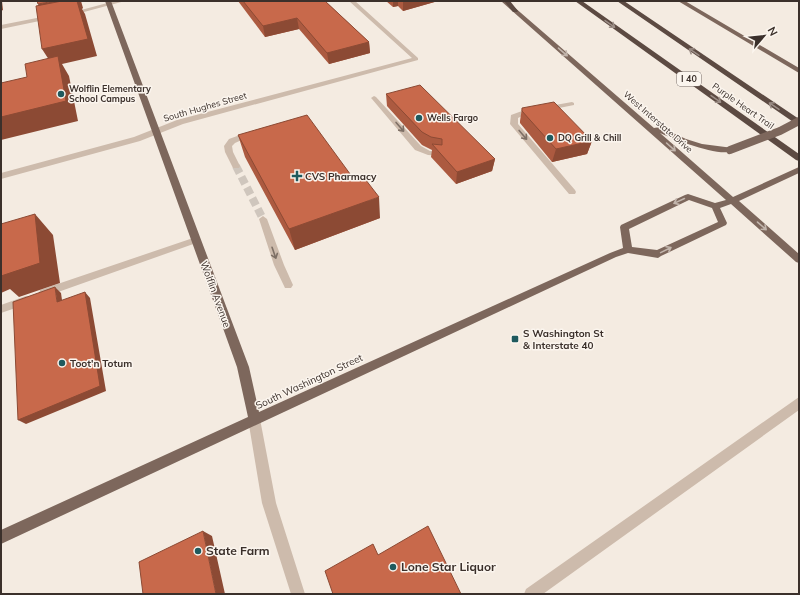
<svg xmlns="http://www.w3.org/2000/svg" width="800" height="595" font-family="Mulish,sans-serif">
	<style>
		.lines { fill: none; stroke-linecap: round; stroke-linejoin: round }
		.minor-tunnel { stroke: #cfc6bd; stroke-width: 8; stroke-dasharray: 8 4; stroke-linecap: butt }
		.minor { fill: #cdbbac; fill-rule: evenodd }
		.major { fill: #7d675c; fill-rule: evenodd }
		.highway { fill: #5c4a42; fill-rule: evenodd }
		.major-bridge { stroke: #7d675c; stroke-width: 8 }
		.wall { fill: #ac5a40 }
		.shaded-wall { fill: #8c4a34 }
		.building { fill: #c8694b; stroke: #8c4a34 }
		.oneway { stroke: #9c8e87 }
		.oneway2 { stroke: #c2b5ac }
		.oneway3 { stroke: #7d6f65 }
		.poi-dot { fill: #1f5a5e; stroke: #fbf5ee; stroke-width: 1.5 }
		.labels { text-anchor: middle; stroke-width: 3; stroke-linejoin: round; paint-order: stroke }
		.shield { fill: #fbf5ee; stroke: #756b66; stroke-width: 1 }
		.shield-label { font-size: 9px; font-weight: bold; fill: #3b302b }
		.far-poi-label { font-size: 9px; font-weight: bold; fill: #3b302b; stroke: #fbf5ee; text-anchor: start }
		.far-street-label { font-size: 9px; fill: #3b302b; stroke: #fbf5ee }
		.poi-label { font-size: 10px; font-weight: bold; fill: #3b302b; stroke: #fbf5ee; text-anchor: start }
		.street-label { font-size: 10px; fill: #3b302b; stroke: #fbf5ee }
		.near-poi-label { font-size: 12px; font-weight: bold; fill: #3b302b; stroke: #fbf5ee; text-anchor: start }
	</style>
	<rect width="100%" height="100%" fill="#f4ebe1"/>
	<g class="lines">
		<path class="minor-tunnel" d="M236,166l27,53"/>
		<path class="minor" d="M115,1h10l-56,15 -3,-2z
			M349,1h6l63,57v2l-235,64 -43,17 -139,38v-6l133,-36 43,-17 235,-62z
			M52,15l3,2 -1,1 -53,11v-4z
			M374,96l2,1 45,49 9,5 10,1v4l-12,-1 -13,-5 -43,-51 -1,-1z
			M572,102l2,1v2l-50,10 -6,3v6l57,66 1,2 -1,2h-6l-59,-70 1,-9 11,-4z
			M248,132h6l1,2 -20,9 -3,3 1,6 7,14 -1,2h-6l-8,-16 -1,-6 5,-7z
			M263,216l4,3 17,46 9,20 -2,3h-6l-11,-23 -15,-46z
			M196,237l5,3 -2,2 -155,55 -4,-1 -1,-3 1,-3z
			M26,296l4,1 1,3 -1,3 -29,10v-8z
			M799,397v13l-256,184h-19l2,-5z
			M254,413l4,2 2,4 16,84 29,91h-14l-29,-91 -14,-84 2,-4z"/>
		<path class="major" d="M105,1h6l138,366 10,45 351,-159 13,-5 -3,-21 1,-2 64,-30 3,-1 27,9 11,-3 -225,-199h6l147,127 6,-1 26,12 16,5 31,4 1,2c-11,9 -61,-11 -74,-17l73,64 66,-30v6l-60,28 60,53v9l-3,-1 -65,-58 -11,4 7,15 -1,2 -65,31 -3,2 -30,-5 -12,4 -615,287v-14l247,-113 -11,-50zM689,200l23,8 6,14 -61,28 -25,-3 -3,-18z
			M678,1h7l114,67v5z"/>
		<path class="highway" d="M504,1h6l8,10 -1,1h-4z
			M575,1h7l217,153v7l-3,-1z
			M617,1h7l175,118v7z"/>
		<path class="major-bridge" d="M730,150l50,-19 19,-10"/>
	</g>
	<path class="wall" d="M238,1h87l44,41 1,11 -41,11 -30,-35 -34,8z
		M386,1h52l-35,10 -5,-5 -5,1z
		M386,94l109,65 -3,12 -36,13 -25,-27 1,-7 -10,-5 -35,-39z
		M522,108l70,33 -5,13 -35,8 -32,-39v-2z
		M238,135l115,43 27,40 -85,32 -50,-93z"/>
	<path class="shaded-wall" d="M1,1h1l1,9 -2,1z
		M55,1h26l2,7 -1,1 3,5 12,42 -35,8 7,12 9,45 -77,19v-23l52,-51 -11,-17 2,-34 -6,-11z
		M393,1h5v5l-5,1z
		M403,1h35l-35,10z
		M297,18l2,11 -34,8 -2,-11z
		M369,42l1,11 -41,11 -2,-11z
		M592,141l-5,13 -35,8 4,-13z
		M495,159l-3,12 -36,13 1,-12z
		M379,197l1,21 -85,32 -6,-21z
		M35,214l18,21 7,48 -41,14 -9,-8 -9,4v-22z
		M55,287l6,6 2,14 -6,-5z
		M85,292l5,6 16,93 -80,33 -8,-4z
		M203,531l9,5 13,58h-9z"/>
	<path class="building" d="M37,1h18l-17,3z
		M62,1h15l11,38 -46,10 -6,-43z
		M243,1h82l44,41 -42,11 -30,-35 -34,8z
		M58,56l8,45 -65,16v-34l26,-6 -2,-13z
		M420,85l75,74 -38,13 -25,-28 10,1v-6l-11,-2 -9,-5 -36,-38z
		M554,102l38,39 -36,8 -34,-38v-3z
		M307,115l46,63 9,-3 17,22 -90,32 -51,-94z
		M35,214l5,49 -39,13v-52z
		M55,287l2,15 28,-10 15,94 -82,34 -5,-118z
		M428,526l33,68h-128l-8,-23 48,-27 5,11z
		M203,531l13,63h-73l-4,-32z"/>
	<defs><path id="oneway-shaft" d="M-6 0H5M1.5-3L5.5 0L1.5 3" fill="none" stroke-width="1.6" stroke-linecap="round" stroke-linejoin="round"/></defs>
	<g class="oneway">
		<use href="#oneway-shaft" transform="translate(610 24) rotate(35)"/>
		<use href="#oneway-shaft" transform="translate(694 52) rotate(-146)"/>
		<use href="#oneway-shaft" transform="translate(716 99) rotate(35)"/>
		<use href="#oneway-shaft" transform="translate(774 106) rotate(-146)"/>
	</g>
	<g class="oneway2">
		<use href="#oneway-shaft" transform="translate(563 52) rotate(41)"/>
		<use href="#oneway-shaft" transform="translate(671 147) rotate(42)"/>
		<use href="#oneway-shaft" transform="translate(679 201) rotate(155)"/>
		<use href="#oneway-shaft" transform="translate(762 226) rotate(41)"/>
		<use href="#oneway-shaft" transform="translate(666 250) rotate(-26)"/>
	</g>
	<g class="oneway3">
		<use href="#oneway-shaft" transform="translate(400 127) rotate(49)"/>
		<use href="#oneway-shaft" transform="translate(523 135) rotate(50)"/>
		<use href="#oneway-shaft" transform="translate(274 253) rotate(71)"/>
	</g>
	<g class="poi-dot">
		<circle cx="61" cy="94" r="4"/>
		<circle cx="419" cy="118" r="4"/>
		<circle cx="550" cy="138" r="4"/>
		<path d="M295 170h4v4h4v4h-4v4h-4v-4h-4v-4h4z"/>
		<rect x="511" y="335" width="8" height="8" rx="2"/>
		<circle cx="62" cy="363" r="4"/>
		<circle cx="198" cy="551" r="4"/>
		<circle cx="393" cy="567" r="4"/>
	</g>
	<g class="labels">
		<rect class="shield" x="677" y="72" width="24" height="14" rx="3"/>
		<g class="shield-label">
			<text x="689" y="82">I 40</text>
		</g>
		<g class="far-poi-label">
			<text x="69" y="92">Wolflin Elementary<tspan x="69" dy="10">School Campus</tspan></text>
			<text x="427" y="121">Wells Fargo</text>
			<text x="558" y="141">DQ Grill &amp; Chill</text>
		</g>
		<g class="far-street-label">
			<text transform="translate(743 106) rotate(35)" y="3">Purple Heart Trail</text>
			<text transform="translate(205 107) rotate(-16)" y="3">South Hughes Street</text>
			<text transform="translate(658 122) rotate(41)" y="3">West Interstate Drive</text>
		</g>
		<g class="poi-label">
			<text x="305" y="180">CVS Pharmacy</text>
			<text x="523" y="337">S Washington St<tspan x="523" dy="12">&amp; Interstate 40</tspan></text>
			<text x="70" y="367">Toot'n Totum</text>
		</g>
		<g class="street-label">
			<text transform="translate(216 294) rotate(70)" y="4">Wolflin Avenue</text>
			<text transform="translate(309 381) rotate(-25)" y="4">South Washington Street</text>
		</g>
		<g class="near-poi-label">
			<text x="206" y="555">State Farm</text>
			<text x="401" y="571">Lone Star Liquor</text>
		</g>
	</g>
	<rect width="800" height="595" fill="none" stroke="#3b302b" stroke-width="4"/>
	<g transform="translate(764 36) rotate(62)" stroke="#fbf5ee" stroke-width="3" paint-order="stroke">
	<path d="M0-3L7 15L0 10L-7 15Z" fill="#3b302b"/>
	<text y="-6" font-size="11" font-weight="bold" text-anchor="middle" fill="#3b302b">N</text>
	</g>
</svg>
